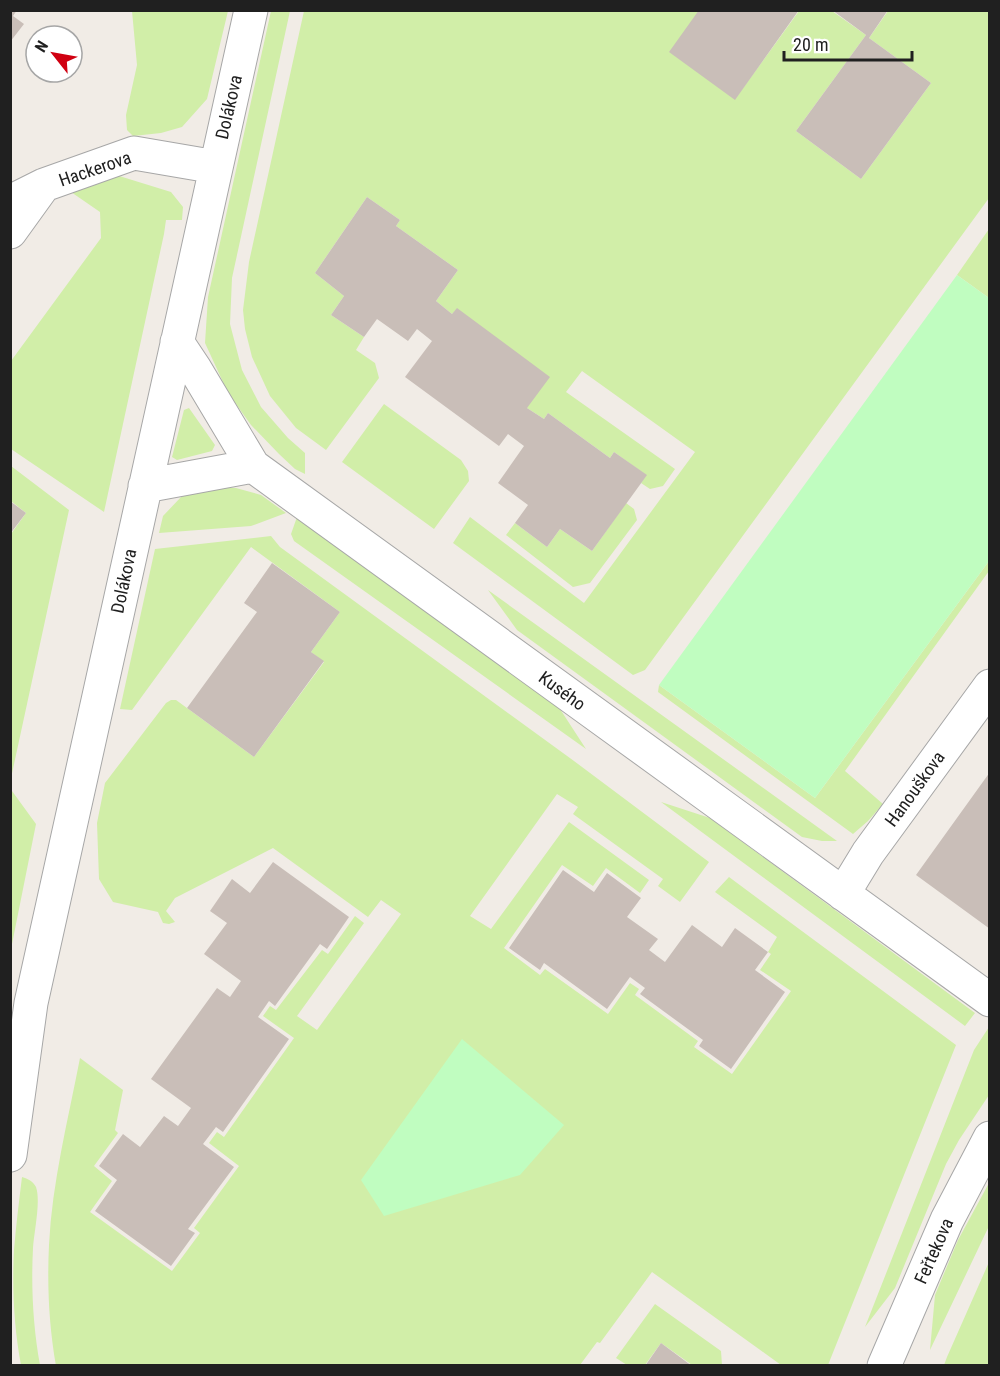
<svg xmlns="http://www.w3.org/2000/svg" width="1000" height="1376" font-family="'Roboto Condensed',sans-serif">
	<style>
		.grass { fill: #d1eea8 }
		.park { fill: #c0fdc0 }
		.building { fill: #c9beb8 }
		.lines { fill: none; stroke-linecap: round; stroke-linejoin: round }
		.street-casing { stroke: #a7a7a7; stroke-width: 35 }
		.street { stroke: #fff; stroke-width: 33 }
		.labels { text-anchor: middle; stroke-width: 4.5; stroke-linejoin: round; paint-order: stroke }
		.street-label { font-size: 18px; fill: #202020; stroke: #fff }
	</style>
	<rect width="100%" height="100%" fill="#f1ece6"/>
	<path class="grass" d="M132,11h96l-21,88 -25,28 -21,6 -28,3 -6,-6 -1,-15 11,-50z
		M271,11h19l-58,267 -2,46 12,46 19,37 27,31 17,15v21l-10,-5 -16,-15 -28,-29 -23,-32 -23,-50 3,-46z
		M304,11h395l36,88 64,-88h33l34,24 -70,96 65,48 70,-96 -62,-45 19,-27h101v187l-344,472 -12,5 -180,-132 17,-26 114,86 111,-151 -113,-81 -16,21 109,77 -12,17 -13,3 -9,-6 5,-8 -32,-23 -4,6 -62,-45 -4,6 -17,-11 -70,-99 -5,5 -16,-13 22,-31 -62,-44 4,-6 -33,-23 -52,76 29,23 -13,19 33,22 -8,13 19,13 4,15 -53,72 -30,-22 -26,-32 -18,-39 -7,-28 -2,-19 6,-48z
		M116,175l55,17 12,15 -1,13h-16l-2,14 -60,278 -93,-63v-88l90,-123 -1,-26 -29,-20z
		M989,229v69l-32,-23z
		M384,404l77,56 7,11 1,10 -35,48 -92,-67z
		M189,408l26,37 -3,6 -35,9 -5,-3 12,-47z
		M11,466l58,44 -58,268v-244l15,-21 -15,-12z
		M209,486l27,2 25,7 25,18 -35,13 -92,7 4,-17 19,-20z
		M626,503l8,6 3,11 -47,63 -17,4 -67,-52 9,-12 32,24 13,-18 32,22z
		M297,517l263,192 26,40 -292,-208 -3,-7z
		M271,536l9,11 294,214 135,101 -29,40 -22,-16 5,-7 -90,-65 5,-7 -21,-13 -87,122 21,13 78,-107 80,58 -9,13 -34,-25 -13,18 -31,-21 -58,83 36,27 5,-6 63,45 22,-31 9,6 -4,6 63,46 -4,6 38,27 59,-83 -31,-21 11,-16 -3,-2 9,-15 -62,-45 14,-15 227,168 -128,320h-47l-129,-93 -52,71 -3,-1 -17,23 -524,1c-7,-40 -9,-80 -7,-121 3,-62 19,-125 31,-187l43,32 -8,40 3,3 -24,33 18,15 -22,31 82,59 28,-38 -6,-5 45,-62 -30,-23 8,-11 7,5 70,-99 -31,-22 7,-10 6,4 46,-60 6,4 27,-38 9,7 -67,93 20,14 84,-116 -20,-14 -13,17 -95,-69 -98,50 -9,13 9,11 -6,2 -6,-1 -5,-11 -45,-10 -14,-23 -2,-56 8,-40 61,-80 5,-3h5l78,57 70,-95 -13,-10 29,-40 -89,-65 -119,163 -12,-1 35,-160z
		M989,561v10l-144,200 38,33 -15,17 -15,13 -195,-142 1,-7 156,113z
		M488,590l349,251h-15l-20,-4 -285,-207z
		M10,784l2,7 24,33 -25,125z
		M661,802l49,16 265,195 -10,13z
		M989,1027v68l-30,45 -13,24 -51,124 -30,39 109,-277z
		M22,1177c6,2 11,4 14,10 5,14 -2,45 -3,61 -2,39 0,79 7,117h-19c-7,-37 -9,-77 -7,-115 2,-24 5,-49 8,-73z
		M989,1183v43l-59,124 5,-55 23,-55z
		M989,1262v103h-45l3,-8z
		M655,1304l66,47 1,14h-30l-31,-22 -16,22h-18l-11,-7z"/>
	<path class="park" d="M957,275l32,23v263l-174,237 -156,-113z
		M462,1039l102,86 -44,50 -136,41 -23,-36z"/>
	<path class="building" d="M10,10h7l-4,6 11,8 -14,18z
		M699,10h100l-64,90 -66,-48z
		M832,10h56l-19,28 62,45 -70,96 -65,-48 70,-96z
		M367,197l33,23 -4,6 62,44 -22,31 16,13 5,-6 93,69 -23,31 17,11 4,-6 62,45 4,-6 33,23 -55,76 -32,-22 -13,18 -32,-24 13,-18 -30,-22 26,-37 -16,-12 -9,12 -94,-69 27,-36 -15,-12 -9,12 -31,-22 -13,18 -33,-22 13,-19 -29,-23z
		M10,501l16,12 -16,21z
		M272,563l68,49 -29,40 13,9 -70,96 -67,-49 70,-96 -13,-9z
		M990,772v157l-74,-54z
		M273,862l76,55 -22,32 -7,-5 -45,62 -6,-5 -11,16 31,22 -66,93 -7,-5 -13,17 31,23 -46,62 7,4 -24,33 -76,-55 22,-31 -18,-14 24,-32 17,13 24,-31 14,10 13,-18 -40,-29 66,-91 13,9 11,-16 -37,-27 23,-31 -17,-12 22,-32 18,14z
		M563,870l31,22 13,-19 34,25 -14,19 31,22 -9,11 16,12 27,-37 30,22 13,-19 33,24 -13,18 30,22 -54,77 -32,-23 4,-6 -63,-46 5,-6 -15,-11 -23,32 -63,-46 -4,7 -31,-22z
		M661,1343l31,23h-47z"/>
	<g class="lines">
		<defs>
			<path id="street" d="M10,202l34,-17 90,-32 82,14
				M10,232l31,-43
				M177,342l18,27 58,97 737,534
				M145,486l108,-20
				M843,894l25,-41 122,-167
				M10,1155l21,-152 220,-993
				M884,1366l63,-146 43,-82"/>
		</defs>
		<use href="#street" class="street-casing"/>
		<use href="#street" class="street"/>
	</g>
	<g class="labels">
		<g class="street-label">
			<text transform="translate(229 107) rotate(-77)" y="6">Dolákova</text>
			<text transform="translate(95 169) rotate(-19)" y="6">Hackerova</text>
			<text transform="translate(124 581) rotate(-78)" y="6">Dolákova</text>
			<text transform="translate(562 691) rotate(36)" y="6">Kusého</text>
			<text transform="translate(915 789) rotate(-54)" y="6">Hanouškova</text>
			<text transform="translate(934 1251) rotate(-66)" y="6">Feřtekova</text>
		</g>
	</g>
	<rect width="1000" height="1376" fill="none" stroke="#202020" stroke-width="24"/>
	<g transform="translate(54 54) rotate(301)"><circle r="28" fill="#ffffff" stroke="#a6a6a6" stroke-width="1.5"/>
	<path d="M0-4.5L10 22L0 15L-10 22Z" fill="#d00011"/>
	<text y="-9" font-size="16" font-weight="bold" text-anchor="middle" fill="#202020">N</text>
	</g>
	<path d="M784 51v9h128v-9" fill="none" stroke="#202020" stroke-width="3"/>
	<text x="793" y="51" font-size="18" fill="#202020" stroke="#ffffff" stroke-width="4.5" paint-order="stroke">20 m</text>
</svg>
